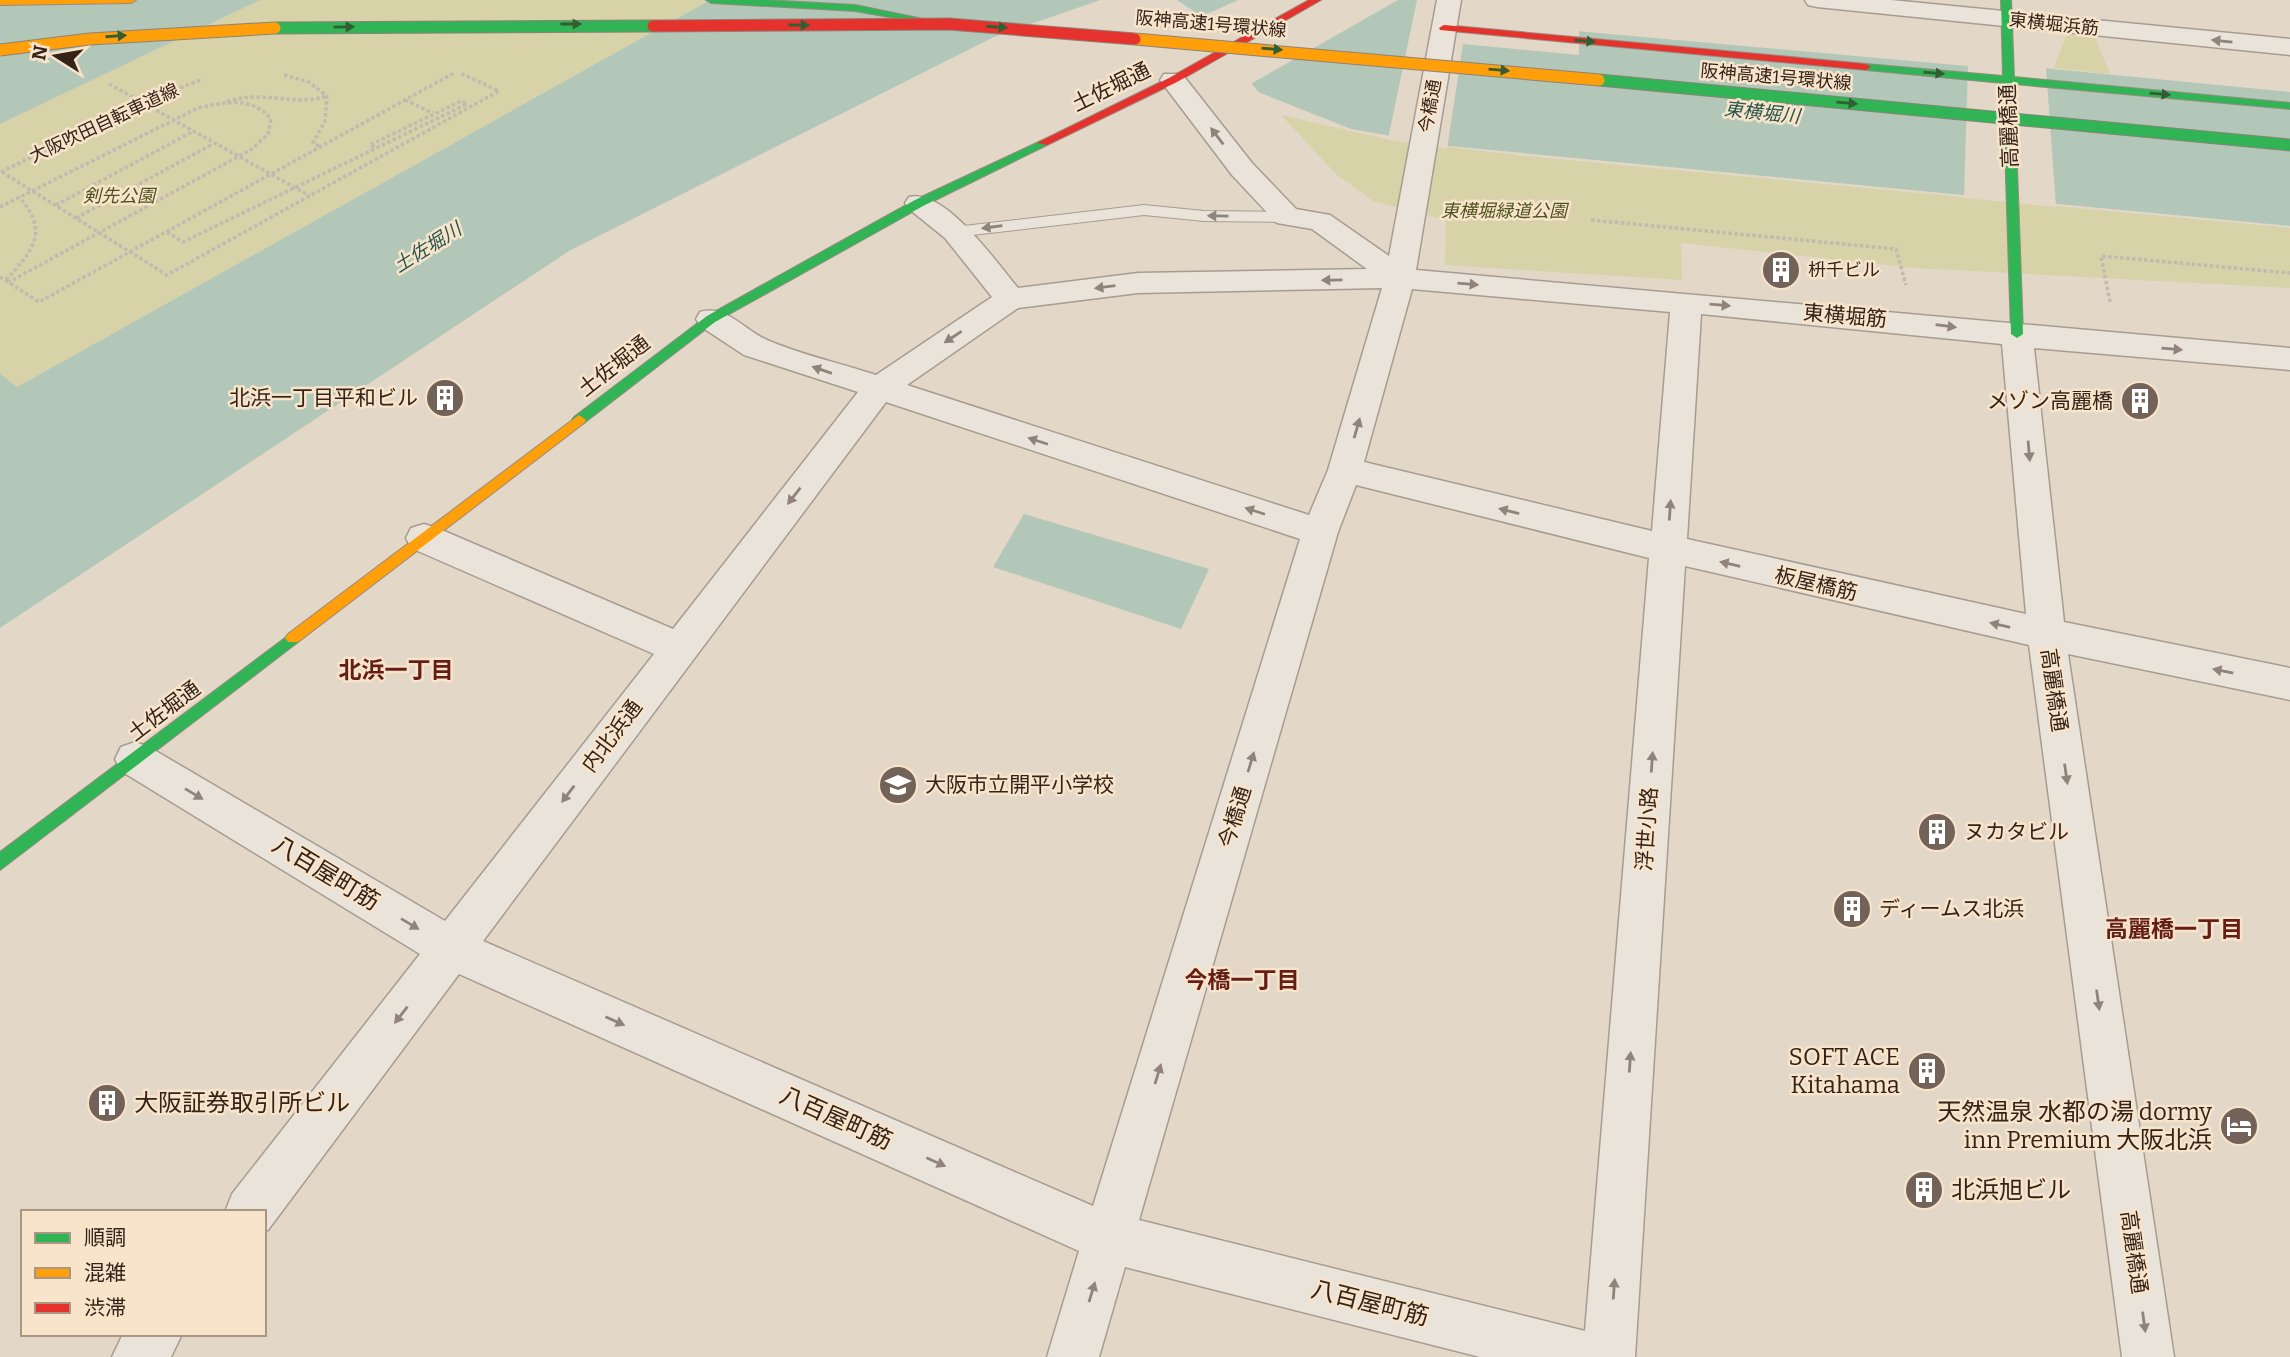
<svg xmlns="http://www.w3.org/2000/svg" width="2290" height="1357" font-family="Bitter,'Noto Sans JP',serif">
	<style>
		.green { fill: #d7d2a8 }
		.water { fill: #b3c7b8 }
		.pier { fill: #e3d7c7 }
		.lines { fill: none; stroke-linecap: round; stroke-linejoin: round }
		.lane-casing { stroke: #a79c91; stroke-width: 2 }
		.street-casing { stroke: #a79c91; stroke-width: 3 }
		.fast-casing { stroke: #978b81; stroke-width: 2 }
		.slow-casing { stroke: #978b81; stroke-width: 2 }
		.jam-casing { stroke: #978b81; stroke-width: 2 }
		.path { stroke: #c3b9b0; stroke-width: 3.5; stroke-dasharray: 3.5 2.5; stroke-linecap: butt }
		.lane { fill: #eae3d9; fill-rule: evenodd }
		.street { fill: #eae3d9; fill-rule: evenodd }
		.fast { fill: #30b455; fill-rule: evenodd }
		.slow { fill: #ff9f0a; fill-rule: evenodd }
		.jam { fill: #e5322d; fill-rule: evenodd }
		.fast-bridge-casing { stroke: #8d8278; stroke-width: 13; stroke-linecap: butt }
		.slow-bridge-casing { stroke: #8d8278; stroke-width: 13; stroke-linecap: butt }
		.jam-bridge-casing { stroke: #8d8278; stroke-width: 13; stroke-linecap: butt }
		.fast-bridge { stroke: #30b455; stroke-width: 11 }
		.slow-bridge { stroke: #ff9f0a; stroke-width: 11 }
		.jam-bridge { stroke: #e5322d; stroke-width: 11 }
		.oneway { fill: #335d32 }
		.oneway2 { fill: #90837a }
		.labels { text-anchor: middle; stroke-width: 5; stroke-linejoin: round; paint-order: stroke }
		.far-street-label { font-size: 18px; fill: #35231a; stroke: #f7e4ca }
		.far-park-label { font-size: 18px; font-style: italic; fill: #4d531f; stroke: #f7e4ca }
		.far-poi-label { font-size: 18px; fill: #35231a; stroke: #f7e4ca; text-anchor: start }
		.far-water-label { font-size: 19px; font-style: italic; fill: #28564d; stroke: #f7e4ca }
		.street-label { font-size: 21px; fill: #35231a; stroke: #f7e4ca }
		.poi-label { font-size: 21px; fill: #35231a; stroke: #f7e4ca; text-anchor: start }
		.neighbourhood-label { font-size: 23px; font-weight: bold; fill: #641d17; stroke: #f7e4ca }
		.near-street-label { font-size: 24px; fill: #35231a; stroke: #f7e4ca }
		.near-poi-label { font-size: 24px; fill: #35231a; stroke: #f7e4ca; text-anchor: end }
	</style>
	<rect width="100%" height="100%" fill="#e3d7c7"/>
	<path class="green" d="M260,0h450l-693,387 -17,-13v-250z
		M2073,35l22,3 15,36 -56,-6 12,-32z
		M1281,115l114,26 140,16 755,71v60l-374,-20 -235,-25 1,37 -237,-15 1,-45 -73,-19 -36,-26z"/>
	<path class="water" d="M0,0h260l-260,124z
		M710,0h390l-106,37 -425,214 -569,377v-254l17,13z
		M1177,0h316v9l10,8 40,11 424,38 14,-4 309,30v134l-841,-80 -98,-17 -93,-37 -53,-73z
		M1024,514l185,55 -28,60 -188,-62z"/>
	<path class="pier" d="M1238,0h160l-149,85 -51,-67z
		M1417,0h79l-1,9 9,6 39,11 36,4v25l-116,-11 -16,105 -59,-10z
		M1977,60l69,7 10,140 -92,-9 4,-136z"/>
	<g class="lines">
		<defs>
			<path id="lane" d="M1144,205l60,6 83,1 9,5 -9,5 -83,-1 -60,-6 -189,22 -9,-5 9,-5z"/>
			<path id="street" d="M1437,0h24l-45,270 874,78v22l-256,-22 30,274 226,46v32l-222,-46 106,703h-52l-93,-712 -344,-79 -50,791h-155l-355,-90 -26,90h-52l32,-106 -620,-277 -191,256 -4,1v-19h-39l7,-18 188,-240 -299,-183 -6,-12 6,-12 14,-5 14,5 296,174 209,-267 -243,-106 -5,-10 5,-10 13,-4 13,4 236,101 185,-237 -114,-37 -44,-29 -4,-7 4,-7c26,-8 44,18 67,28 34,15 73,23 109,35l116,-78 -47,-59 -36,-29 -4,-6 4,-6c36,-9 87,65 109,91l120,-15 229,-4 -55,-40 -35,-6 -45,-48 -72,-95 4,-6h18l70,89 44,46 34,6 59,41zM1382,288l-54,182 -19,45 -402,-130 111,-77 120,-15zM1412,289l258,23 -18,219 -288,-69zM1701,314l301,30 24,270 -339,-75zM886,402l414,137 -207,667 -610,-265zM1356,485l293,73 -64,773 -446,-111 199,-688z
				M1805,0h86l399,39v16l-473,-48 -9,-2z
				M123,1334h59l-11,23h-59z"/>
			<path id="fast" d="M706,0h59l90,5 68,14 -5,3 -63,-11 -144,-8z
				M2001,0h10l3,77 276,26v6l-276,-25 9,250 -6,4 -6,-4 -8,-251 -137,-13 -5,-3 5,-3 137,12z
				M1043,140l6,3 -2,2 -124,61 -208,116 -131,101h-10l-2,-3 2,-3 133,-101 208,-116z
				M293,632l5,2 3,4 -3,4 -298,228v-18z"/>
			<path id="slow" d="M0,0h136l-5,3 -131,2z
				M579,415l7,5 -2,3 -286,219h-10l-3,-4 3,-4z"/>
			<path id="jam" d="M1309,0h12l-144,82 -130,63 -10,-2 132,-65z
				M1444,25l422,39 5,3 -5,3 -426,-40 -1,-2z"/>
		</defs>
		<use href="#lane" class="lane-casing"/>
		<use href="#street" class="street-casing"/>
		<use href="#fast" class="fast-casing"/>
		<use href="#slow" class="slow-casing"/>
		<use href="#jam" class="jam-casing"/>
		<path class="path" d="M284,75l25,7 18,14 -2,25 -12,22 8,4
			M109,84l201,112
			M405,100l28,13
			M227,102c33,-13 67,5 100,-6
			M1,172l140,-69 62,-24
			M2,172l165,103 332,-184 -39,-18
			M56,205l136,-73
			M0,207l198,-99c26,-6 54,-12 73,11l-3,15 -16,15 -243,133
			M76,218l137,-74
			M1591,220l305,29 10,36
			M167,232l16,10 284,-138 -6,-3 -91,44 6,3
			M0,277l39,25 415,-229
			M6,280c27,-30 44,-48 13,-83
			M2110,302l-9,-46 189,17"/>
		<use href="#lane" class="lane"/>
		<use href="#street" class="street"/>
		<use href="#fast" class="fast"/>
		<use href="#slow" class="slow"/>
		<use href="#jam" class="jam"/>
		<defs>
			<path id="fast-bridge" d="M275,28l378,-2
				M1599,80l691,65"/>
			<path id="slow-bridge" d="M1135,39l464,41
				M0,50l90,-11 185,-11"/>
			<path id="jam-bridge" d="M653,26l296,-2 186,15"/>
		</defs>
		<use href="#fast-bridge" class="fast-bridge-casing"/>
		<use href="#slow-bridge" class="slow-bridge-casing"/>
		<use href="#jam-bridge" class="jam-bridge-casing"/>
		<use href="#fast-bridge" class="fast-bridge"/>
		<use href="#slow-bridge" class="slow-bridge"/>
		<use href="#jam-bridge" class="jam-bridge"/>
	</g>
	<defs><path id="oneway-solid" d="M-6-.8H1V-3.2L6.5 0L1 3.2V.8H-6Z" transform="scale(1.75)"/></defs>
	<g class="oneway">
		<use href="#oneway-solid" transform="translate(571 24)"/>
		<use href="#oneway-solid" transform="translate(799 25) rotate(1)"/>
		<use href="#oneway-solid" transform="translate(344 27) rotate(-1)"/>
		<use href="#oneway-solid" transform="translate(997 27) rotate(4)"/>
		<use href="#oneway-solid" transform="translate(116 36) rotate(-4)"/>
		<use href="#oneway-solid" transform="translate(1585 41) rotate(5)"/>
		<use href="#oneway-solid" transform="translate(1272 49) rotate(5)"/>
		<use href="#oneway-solid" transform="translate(1499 70) rotate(5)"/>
		<use href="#oneway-solid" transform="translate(1934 73) rotate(5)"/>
		<use href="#oneway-solid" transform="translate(2160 94) rotate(5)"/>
		<use href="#oneway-solid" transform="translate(1847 103) rotate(5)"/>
	</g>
	<g class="oneway2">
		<use href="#oneway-solid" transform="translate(2222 41) rotate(-174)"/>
		<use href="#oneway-solid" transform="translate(1217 136) rotate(-127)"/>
		<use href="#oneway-solid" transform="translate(1218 216) rotate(-179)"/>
		<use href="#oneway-solid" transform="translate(992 227) rotate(172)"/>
		<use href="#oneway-solid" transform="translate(1332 280) rotate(179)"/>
		<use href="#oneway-solid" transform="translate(1468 284) rotate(5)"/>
		<use href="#oneway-solid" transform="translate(1105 287) rotate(173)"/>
		<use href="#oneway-solid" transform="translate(1720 305) rotate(5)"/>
		<use href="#oneway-solid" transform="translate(1946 326) rotate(7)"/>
		<use href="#oneway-solid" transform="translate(953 337) rotate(146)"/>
		<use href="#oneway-solid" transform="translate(2172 349) rotate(5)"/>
		<use href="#oneway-solid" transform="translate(822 370) rotate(-161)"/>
		<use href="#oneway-solid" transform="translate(1357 428) rotate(-74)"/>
		<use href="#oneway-solid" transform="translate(1038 441) rotate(-162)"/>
		<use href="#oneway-solid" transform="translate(2029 451) rotate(85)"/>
		<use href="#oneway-solid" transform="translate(794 496) rotate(128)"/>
		<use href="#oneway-solid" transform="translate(1670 510) rotate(-86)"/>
		<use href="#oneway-solid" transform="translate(1255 511) rotate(-162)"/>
		<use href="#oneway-solid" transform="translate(1509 511) rotate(-166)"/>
		<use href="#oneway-solid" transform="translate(1730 564) rotate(-167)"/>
		<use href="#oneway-solid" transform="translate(2000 625) rotate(-167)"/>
		<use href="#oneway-solid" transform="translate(2223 671) rotate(-169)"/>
		<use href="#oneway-solid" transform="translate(1251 762) rotate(-73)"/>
		<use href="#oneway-solid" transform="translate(1652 762) rotate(-86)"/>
		<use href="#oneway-solid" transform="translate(2066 774) rotate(82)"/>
		<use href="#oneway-solid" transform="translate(194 794) rotate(31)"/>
		<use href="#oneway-solid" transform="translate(568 794) rotate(127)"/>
		<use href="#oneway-solid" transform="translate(410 924) rotate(31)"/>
		<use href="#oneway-solid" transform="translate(2098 1000) rotate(82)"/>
		<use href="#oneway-solid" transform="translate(401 1015) rotate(128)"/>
		<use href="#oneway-solid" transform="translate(615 1021) rotate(24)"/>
		<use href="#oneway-solid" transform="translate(1630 1062) rotate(-86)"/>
		<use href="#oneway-solid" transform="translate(1158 1074) rotate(-73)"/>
		<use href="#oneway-solid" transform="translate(936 1162) rotate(24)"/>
		<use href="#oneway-solid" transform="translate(1614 1289) rotate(-86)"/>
		<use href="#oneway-solid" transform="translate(1092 1292) rotate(-73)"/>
		<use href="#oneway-solid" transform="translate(2144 1322) rotate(82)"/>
	</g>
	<defs>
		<symbol id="building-disc" viewBox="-11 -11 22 22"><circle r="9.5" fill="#726257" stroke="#f7e4ca"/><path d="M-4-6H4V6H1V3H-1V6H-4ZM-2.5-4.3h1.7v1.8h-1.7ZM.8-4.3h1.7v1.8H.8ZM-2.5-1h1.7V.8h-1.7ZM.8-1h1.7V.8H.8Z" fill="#fff"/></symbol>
		<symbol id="school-disc" viewBox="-11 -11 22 22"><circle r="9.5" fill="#726257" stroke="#f7e4ca"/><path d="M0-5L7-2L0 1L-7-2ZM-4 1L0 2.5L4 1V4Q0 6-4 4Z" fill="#fff"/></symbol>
		<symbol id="hotel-disc" viewBox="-11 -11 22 22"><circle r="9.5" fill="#726257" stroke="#f7e4ca"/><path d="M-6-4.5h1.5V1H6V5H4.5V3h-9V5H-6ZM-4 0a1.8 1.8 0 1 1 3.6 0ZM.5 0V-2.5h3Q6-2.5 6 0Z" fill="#fff"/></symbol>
	</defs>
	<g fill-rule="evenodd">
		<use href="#building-disc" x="1759" y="248" width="44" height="44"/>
		<use href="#building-disc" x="423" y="376" width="44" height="44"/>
		<use href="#building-disc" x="2118" y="379" width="44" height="44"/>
		<use href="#school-disc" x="876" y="763" width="44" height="44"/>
		<use href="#building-disc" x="1915" y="810" width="44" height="44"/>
		<use href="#building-disc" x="1830" y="887" width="44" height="44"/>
		<use href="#building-disc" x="1905" y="1049" width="44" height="44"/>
		<use href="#building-disc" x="85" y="1081" width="44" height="44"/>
		<use href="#hotel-disc" x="2217" y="1104" width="44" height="44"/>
		<use href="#building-disc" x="1902" y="1168" width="44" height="44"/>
	</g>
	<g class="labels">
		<g class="far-street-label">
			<text transform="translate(1211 24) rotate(5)" y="6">阪神高速1号環状線</text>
			<text transform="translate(2054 24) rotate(6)" y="6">東横堀浜筋</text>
			<text transform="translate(1776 77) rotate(5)" y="6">阪神高速1号環状線</text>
			<text transform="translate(1430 106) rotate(-80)" y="6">今橋通</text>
			<text transform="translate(104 123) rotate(-25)" y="6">大阪吹田自転車道線</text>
		</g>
		<g class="far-park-label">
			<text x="119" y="202">剣先公園</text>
			<text x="1504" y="217">東横堀緑道公園</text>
		</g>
		<g class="far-poi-label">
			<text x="1808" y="276">枡千ビル</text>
		</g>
		<g class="far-water-label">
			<text transform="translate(1762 112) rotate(6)" y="7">東横堀川</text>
			<text transform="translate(427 247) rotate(-32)" y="7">土佐堀川</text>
		</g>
		<g class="street-label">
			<text transform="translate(1111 87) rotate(-26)" y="7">土佐堀通</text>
			<text transform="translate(2009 126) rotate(-92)" y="7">高麗橋通</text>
			<text transform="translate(1845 316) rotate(5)" y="7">東横堀筋</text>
			<text transform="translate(614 366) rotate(-38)" y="7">土佐堀通</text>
			<text transform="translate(1816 584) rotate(13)" y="7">板屋橋筋</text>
			<text transform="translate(2054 690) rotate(82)" y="7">高麗橋通</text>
			<text transform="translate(164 711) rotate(-37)" y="7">土佐堀通</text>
			<text transform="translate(612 736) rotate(-53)" y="7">内北浜通</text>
			<text transform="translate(1235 817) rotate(-73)" y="7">今橋通</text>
			<text transform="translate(1647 829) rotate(-86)" y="7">浮世小路</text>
			<text transform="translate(2134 1252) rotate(82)" y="7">高麗橋通</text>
		</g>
		<g class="poi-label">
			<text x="418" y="405" text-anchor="end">北浜一丁目平和ビル</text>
			<text x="2113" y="408" text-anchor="end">メゾン高麗橋</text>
			<text x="925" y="792">大阪市立開平小学校</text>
			<text x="1964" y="839">ヌカタビル</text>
			<text x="1879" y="916">ディームス北浜</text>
		</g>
		<g class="neighbourhood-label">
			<text x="396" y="678">北浜一丁目</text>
			<text x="2174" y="937">高麗橋一丁目</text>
			<text x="1242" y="988">今橋一丁目</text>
		</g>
		<g class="near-street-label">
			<text transform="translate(326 873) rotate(31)" y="8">八百屋町筋</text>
			<text transform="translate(836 1118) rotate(24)" y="8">八百屋町筋</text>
			<text transform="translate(1370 1303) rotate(14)" y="8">八百屋町筋</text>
		</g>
		<g class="near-poi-label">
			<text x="1900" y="1065">SOFT ACE<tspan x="1900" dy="28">Kitahama</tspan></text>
			<text x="134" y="1111" text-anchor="start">大阪証券取引所ビル</text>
			<text x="2212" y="1120">天然温泉 水都の湯 dormy<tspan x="2212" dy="28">inn Premium 大阪北浜</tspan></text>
			<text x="1951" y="1198" text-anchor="start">北浜旭ビル</text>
		</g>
	</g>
	<rect x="21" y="1210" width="245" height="126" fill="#f7e4ca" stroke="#a99784" stroke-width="2"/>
	<rect x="35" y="1233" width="35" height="10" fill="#30b455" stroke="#a99784" stroke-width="2"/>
	<text x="84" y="1245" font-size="21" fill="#35231a">順調</text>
	<rect x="35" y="1268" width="35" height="10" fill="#ff9f0a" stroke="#a99784" stroke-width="2"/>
	<text x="84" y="1280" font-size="21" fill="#35231a">混雑</text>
	<rect x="35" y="1303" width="35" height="10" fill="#e5322d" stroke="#a99784" stroke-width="2"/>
	<text x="84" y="1315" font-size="21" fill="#35231a">渋滞</text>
	<g transform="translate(56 56) rotate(281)" stroke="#f7e4ca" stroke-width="5" paint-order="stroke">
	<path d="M0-5L12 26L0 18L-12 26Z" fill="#35231a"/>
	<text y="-10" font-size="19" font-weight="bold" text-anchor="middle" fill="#35231a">N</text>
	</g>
</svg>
